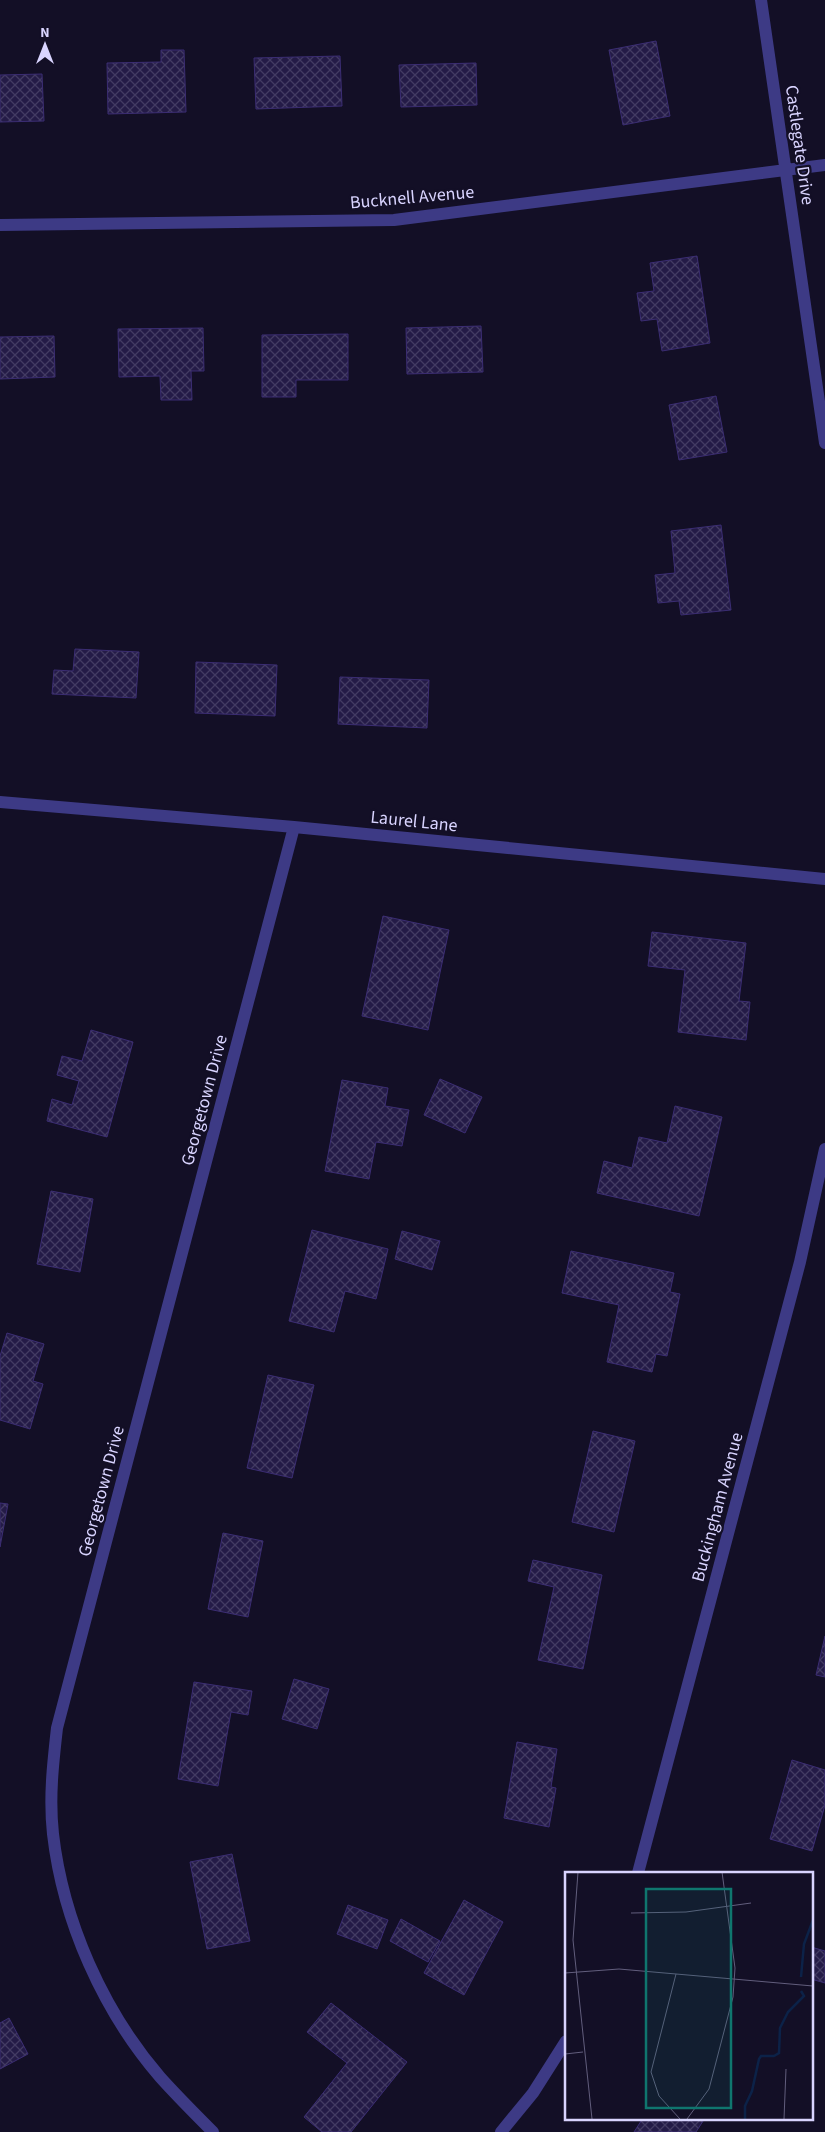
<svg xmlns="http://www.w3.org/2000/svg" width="825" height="2132" font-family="'Source Sans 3',sans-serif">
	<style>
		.building { fill: url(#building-cross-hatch); stroke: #3b2d73 }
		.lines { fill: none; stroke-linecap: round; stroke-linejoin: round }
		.minor { stroke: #3d3a85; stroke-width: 12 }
		.labels { text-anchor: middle; stroke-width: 4.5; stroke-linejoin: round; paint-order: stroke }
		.street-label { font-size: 18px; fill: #d9d4ff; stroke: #130f26 }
		.inset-river { fill: none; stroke: #0c2248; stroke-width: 2.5 }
		.inset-road { fill: none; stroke: #625e7d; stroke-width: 1 }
		.view { fill: #0f766e; fill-opacity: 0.15; stroke: #0f766e; stroke-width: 2.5 }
		.inset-edge { fill: none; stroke: #d9d4ff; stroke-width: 2.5 }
	</style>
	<defs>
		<pattern id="building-cross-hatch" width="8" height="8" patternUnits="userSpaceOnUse" patternTransform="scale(1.25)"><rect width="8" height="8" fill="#241b47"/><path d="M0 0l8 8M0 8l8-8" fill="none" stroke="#433b63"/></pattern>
	</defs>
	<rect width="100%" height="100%" fill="#130f26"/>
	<path class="building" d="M656,41l14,75 -47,9 -14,-75z
		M161,50h23l2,62 -78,2 -1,-51 54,-1z
		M340,56l2,50 -86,3 -2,-51z
		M476,63l1,42 -76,2 -2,-42z
		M42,74l2,47 -44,1v-47z
		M697,256l13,87 -48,8 -5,-32 -16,2 -4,-28 17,-2 -4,-28z
		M481,326l2,46 -76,2 -1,-46z
		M203,328l1,43h-13l1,29h-31l-1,-24 -41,1 -1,-48z
		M348,334v46h-52v17h-34v-62z
		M54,336l1,41 -55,2v-42z
		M716,396l11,56 -48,8 -10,-55z
		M721,525l10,85 -50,5 -2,-14 -21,2 -3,-28 20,-2 -4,-42z
		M75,649l64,3 -3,46 -84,-4 2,-24 19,1z
		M196,662l81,3 -2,51 -80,-3z
		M340,677l89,3 -2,48 -89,-4z
		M383,916l66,14 -21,100 -66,-14z
		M652,932l94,11 -7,58 11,1 -4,38 -68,-8 7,-62 -37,-4z
		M91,1030l42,12 -26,95 -60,-16 5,-22 20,6 7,-24 -22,-6 5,-19 20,5z
		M440,1079l42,18 -17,36 -41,-18z
		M342,1080l46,8 -3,18 24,4 -7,36 -26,-4 -7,37 -44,-8z
		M675,1106l47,11 -23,99 -102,-23 7,-32 28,7 7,-31 28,6z
		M51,1191l42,8 -13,73 -43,-8z
		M312,1230l76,19 -12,50 -31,-8 -11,41 -45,-11z
		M402,1231l38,10 -8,29 -37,-11z
		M571,1251l103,22 -4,19 10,2 -13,62 -11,-2 -4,18 -45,-10 12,-57 -57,-12z
		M7,1333l37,11 -11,37 10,3 -13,45 -30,-9v-64z
		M268,1375l46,10 -22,93 -45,-10z
		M593,1431l42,10 -21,91 -42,-10z
		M0,1503l8,1 -8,43z
		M223,1533l40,8 -15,76 -40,-8z
		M533,1560l69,15 -19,94 -45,-9 16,-73 -26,-6z
		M825,1636v41l-9,-2z
		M294,1679l35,10 -12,40 -35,-10z
		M194,1682l58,9 -4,24 -17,-3 -13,74 -40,-7z
		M517,1742l40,7 -6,38 5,1 -7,39 -45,-9z
		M792,1760l33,10v35l-13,46 -42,-12z
		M232,1854l18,87 -43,8 -17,-87z
		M464,1900l39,22 -39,73 -40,-22z
		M348,1905l40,15 -11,29 -40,-15z
		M401,1919l39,22 -12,21 -38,-21z
		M811,1947l14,4v32l-14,-4z
		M331,2003l76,59 -56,70h-29l-18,-15 43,-54 -40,-31z
		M9,2018l19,36 -28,15v-46z
		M643,2118h62l-9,14h-62z"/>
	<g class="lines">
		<path class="minor" d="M761,0l64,443
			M0,225l394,-5 431,-55
			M0,802l294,25 531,52
			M638,1873l162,-611 25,-113
			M213,2132c-18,-18 -36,-36 -53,-55 -57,-66 -97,-156 -107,-243 -4,-36 0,-71 4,-106l237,-901
			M501,2132l32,-39 33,-52"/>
	</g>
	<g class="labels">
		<g class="street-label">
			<text transform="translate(800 145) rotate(82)" y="6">Castlegate Drive</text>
			<text transform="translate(412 197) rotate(-5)" y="6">Bucknell Avenue</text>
			<text transform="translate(414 821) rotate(6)" y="6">Laurel Lane</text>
			<text transform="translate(204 1100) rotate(-75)" y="6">Georgetown Drive</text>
			<text transform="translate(101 1491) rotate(-75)" y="6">Georgetown Drive</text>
			<text transform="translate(717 1507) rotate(-75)" y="6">Buckingham Avenue</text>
		</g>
	</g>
	<g transform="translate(565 1872)">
		<rect width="248" height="248" fill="#130f26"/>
		<path class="inset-river" d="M236,105l3,-33 9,-24M180,247v-13l7,-15 7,-32 2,-3h13l5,-3 1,-25 8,-16 16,-16 -3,-5"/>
		<path class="inset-road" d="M13,0l-5,68 19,179M66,41l55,-1 65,-9M0,101l54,-4 194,17M111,102l-25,98 8,24 21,23M0,182l18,-2M122,247l22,-30 24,-92 2,-29 -13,-96M219,247l2,-50"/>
		<path class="view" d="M81,17h85v219h-85z"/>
		<rect width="248" height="248" class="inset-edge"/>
	</g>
	<g transform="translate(45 45)" stroke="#130f26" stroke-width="4" paint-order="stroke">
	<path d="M0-4L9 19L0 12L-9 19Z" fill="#d9d4ff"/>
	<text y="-8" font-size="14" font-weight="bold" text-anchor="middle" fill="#d9d4ff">N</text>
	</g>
</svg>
